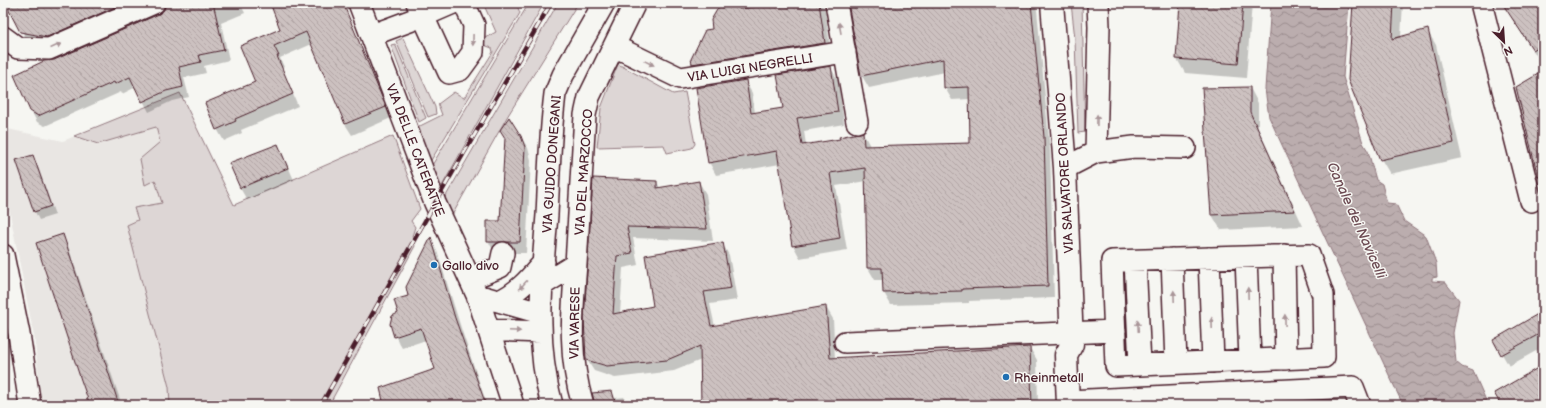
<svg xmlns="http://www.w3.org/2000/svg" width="1546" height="408" font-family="'Balsamiq Sans',sans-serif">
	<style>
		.built { fill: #e9e6e3 }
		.grass { fill: #ddd6d5; stroke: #947a80 }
		.water { fill: url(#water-waves); stroke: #8e747a }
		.shadow { fill: #0003 }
		.building { fill: url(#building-back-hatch); stroke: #4a1f2b }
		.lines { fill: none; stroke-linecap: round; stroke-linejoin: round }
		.minor-casing { stroke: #4a1f2b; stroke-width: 24 }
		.major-casing { stroke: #4a1f2b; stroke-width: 25 }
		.minor { stroke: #f6f6f2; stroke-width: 21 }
		.major { stroke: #f6f6f2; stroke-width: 22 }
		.rail-casing { stroke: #4a1f2b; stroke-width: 4.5 }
		.rail { stroke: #f6f6f2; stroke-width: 3; stroke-dasharray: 9; stroke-linecap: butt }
		.oneway { fill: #a99598 }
		.poi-dot { fill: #1f6fb2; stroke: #f6f6f2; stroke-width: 1.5 }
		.labels { text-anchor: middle; stroke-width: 3; stroke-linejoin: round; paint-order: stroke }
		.street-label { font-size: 13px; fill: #4a1f2b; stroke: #f6f6f2 }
		.poi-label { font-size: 13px; fill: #4a1f2b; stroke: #f6f6f2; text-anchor: start }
		.water-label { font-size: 14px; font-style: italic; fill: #6c4a52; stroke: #f6f6f2 }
	</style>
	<defs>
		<pattern id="water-waves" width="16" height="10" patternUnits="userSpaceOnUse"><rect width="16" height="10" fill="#bbadae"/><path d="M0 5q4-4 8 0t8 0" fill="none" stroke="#9a8c8e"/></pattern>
		<pattern id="building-back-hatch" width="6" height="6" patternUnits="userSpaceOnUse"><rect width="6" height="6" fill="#ccc1c0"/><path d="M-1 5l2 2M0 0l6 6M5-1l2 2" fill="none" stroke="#b1a5a5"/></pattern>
	</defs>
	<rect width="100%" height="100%" fill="#f6f6f2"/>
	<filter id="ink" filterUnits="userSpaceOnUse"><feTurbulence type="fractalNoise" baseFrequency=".025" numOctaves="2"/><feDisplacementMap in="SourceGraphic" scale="8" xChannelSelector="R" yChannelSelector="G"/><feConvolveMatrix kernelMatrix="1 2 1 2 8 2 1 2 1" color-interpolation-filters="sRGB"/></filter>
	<g filter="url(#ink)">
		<path class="built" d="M180,93l54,112 159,-69 27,73 -9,12 4,6 -3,9 3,10 -86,159h-288l-6,-64 -32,-163v-50l60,13z"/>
		<path class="grass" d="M483,3h33l4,10 -90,149 -12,-35 24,-12 -4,-11 16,-12 10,6 29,-46 -1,-4 -8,-3 -1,-6 13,-7z
			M529,3h15l-102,183 -4,-1 -7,-18z
			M558,3h20l-71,114 -57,102 -7,-18z
			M1071,3h11l3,129 -7,1 -3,-94z
			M403,38l32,69 1,7 -8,3 -32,-76z
			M395,44l31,74 -7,4 -28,-77z
			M618,64l55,30 12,-2 10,52 -3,4 -25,5 -3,-8 -67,2 4,-39z
			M180,93l54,112 159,-69 27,73 -9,12 4,6 -3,9 3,10 -86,159h-159l-1,-18 -42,-162 11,-5 -4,-12 28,-5 -7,-23 -10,5 -5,-26 20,-17 -4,-15 -58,17 -24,-8z"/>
		<path class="water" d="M1271,3h78l-6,74 20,66 5,8 8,29 6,4 5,19 9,1 8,17 22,15 10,27 1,14 -5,1v3l13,1 14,18 -6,33 3,29 6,5 11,4 15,34h-85l-134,-288 -4,-28z"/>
		<path class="shadow" d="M6,3h148l-101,44 -25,-5z
			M166,3h74l5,10 -24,10 8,37 -25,6 2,7 -22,5 5,19 -17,4 -23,11 -13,-25 -14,7 -1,-2 -76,34 -8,-4 -6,-11 23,-50 105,-46 5,-4z
			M271,3h72l48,115 -39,17 -7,-11 -33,-80 -32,14 4,9 -2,1 16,38 -57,24 1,3 -18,8 -7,-12 40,-47 25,-53z
			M729,3h8l4,7 48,-7h32l4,7 6,45 -131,20 -7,-11z
			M849,3h184l4,7 13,141 4,147 -85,3v2l-78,2 -7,-12v-13h-9l-7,-12 -2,-87 -30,5 11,64 -47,8 -7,-13 -13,-81 -64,11 -7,-13 36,-81 7,12 3,20 29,-5 46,-41 8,13 6,44 -40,7 2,14 35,-6 22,-6 7,13 101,-2 -1,-45 -18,1 -7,-12v-16l-76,16 -7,-12z
			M1181,3h71l-6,75 -61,-5 -8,-14z
			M1354,3h49l-2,34 26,-7 9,15 26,113 -72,16 -9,-15z
			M1507,3h36v57l-3,1 -29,-44 -7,-12z
			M1250,88l8,15v25l45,98 -82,4 -9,-15 -9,-126z
			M520,136l8,12 3,12 -5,93h-31l-7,-12 13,-19z
			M278,145l6,12 10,23 -47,20 -7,-12 -10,-25z
			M33,156l4,8 18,51 -16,5 -4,-8z
			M594,179l63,3 3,6 39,-6 7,12 7,47 -80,-3 5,27 -15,3 -3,46 35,-7 67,-64 7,12 8,45 -27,4 5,23 111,-20 7,12 2,40 195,-11 7,12 1,45h-336l-1,-45 -27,11 -59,7 -21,-7 -7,-11z
			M62,235l6,11 54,159h-31z
			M431,240l6,11 25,80 25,74h-102l51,-35 -10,-30 -24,8 -7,-12 4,-22 10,-18z
			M1543,312v35l-34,19 -15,-26z
			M612,392l3,6 9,-1 5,8h-34z
			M1333,401l2,4h-78z"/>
		<path class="building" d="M5,3h119l-77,34 -27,-5z
			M166,3h47l11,47 -25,5 2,7 -22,5 4,20 -17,4 -24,11 -12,-25 -15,7 -1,-2 -76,34 -8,-5 -16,-36 30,-14 10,-1 105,-46 5,-4z
			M270,3h73l43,104 -41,17 -39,-92 -32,14 5,10h-2l16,38 -58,25 1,2 -20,9 -11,-27 50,-21 -15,-36 40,-17z
			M721,3h17l1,6 43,-6h37l6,40 -133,21 -1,-5 14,-29 7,-1 -1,-9z
			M848,3h183l13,134 4,149 -86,3v2l-79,2 -1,-25h-15l-2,-100 -35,5 10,65 -48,8 -15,-95 -69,12 -12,-75 50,-8 5,33 32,-5 -6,-33 54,-9 7,46 -41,6 5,27 38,-6 -1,-2 24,-5 1,14 106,-3 -1,-56 -25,1 -1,-29 -82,17z
			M1180,3h63l-5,61 -62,-5z
			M1353,3h41l-2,36 36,-10 26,114 -74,17 -32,-80z
			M1502,3h41v41l-10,6z
			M1538,74l5,9v94h-5l-22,-90z
			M1250,87v25l45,99 -84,4 -9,-127z
			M509,117l12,19 4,11 -5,95h-33v-21h13l5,-83 -5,-8z
			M278,144l10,24 -48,20 -11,-25z
			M33,155l18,51 -17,6 -18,-52z
			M593,178l64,3v7l42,-7 8,48 -80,-2 5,26 -15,3 -4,58 40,-8 -8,-51 78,-13 8,46 -27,4 7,34 115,-20 4,52 200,-11 2,58h-331l-1,-59 -33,14 -60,6 -21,-6 -2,-42z
			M63,234l45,137 11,34h-29l-9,-25 -45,-137z
			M431,237l24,81 31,87h-102l-4,-17 55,-19 -14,-41 -27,9 -4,-13 2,-8 6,-3 -4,-13 14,-4 -2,-9z
			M1543,311v21l-42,23 -8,-15z
			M1543,365v40h-42l-7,-12z
			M612,391l4,14h-21l-3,-12z"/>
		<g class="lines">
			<defs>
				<path id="minor" d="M359,3l76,200 42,92 36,110
					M417,3l32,70 11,-3 13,-18 1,-27 -10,-22
					M836,3l21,119
					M1481,3l50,198
					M372,35l51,-19 30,-13
					M3,37l15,11 31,1 105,-46
					M614,46l66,32 165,-26
					M1096,152l38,-5 51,1
					M1065,168l31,-16 3,-125 -1,-24
					M3,255l16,79 11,71
					M1284,255l2,104
					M1309,255l14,40 1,62 -208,9 -4,-105z
					M1246,257l4,103
					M1209,258l4,104
					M1172,259l4,104
					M1135,261l5,104
					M576,264c-4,50 -8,92 7,141
					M470,279l30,-12 3,-14
					M542,285l34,-21 9,-149 4,-18 46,-94
					M477,295l63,18
					M499,301c19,-8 31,-23 45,-39
					M489,330l52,2
					M845,342l270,-11
					M1068,401l285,-14 7,18
					M552,405c-18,-63 -10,-126 -5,-190 2,-40 3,-81 8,-121l8,-19 41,-72"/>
				<path id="major" d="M1052,3l13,165 7,176 -6,11 2,50"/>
			</defs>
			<use href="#minor" class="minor-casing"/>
			<use href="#major" class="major-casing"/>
			<use href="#minor" class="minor"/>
			<use href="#major" class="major"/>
			<defs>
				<path id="rail" d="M321,405l114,-202 116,-200"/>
			</defs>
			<use href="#rail" class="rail-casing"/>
			<use href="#rail" class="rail"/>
		</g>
		<defs><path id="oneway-solid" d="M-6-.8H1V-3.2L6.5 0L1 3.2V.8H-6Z"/></defs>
		<g class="oneway">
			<use href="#oneway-solid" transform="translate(840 28) rotate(-100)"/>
			<use href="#oneway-solid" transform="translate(473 40) rotate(91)"/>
			<use href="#oneway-solid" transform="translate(56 46) rotate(-24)"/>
			<use href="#oneway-solid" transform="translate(649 63) rotate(26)"/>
			<use href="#oneway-solid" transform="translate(1097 120) rotate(-89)"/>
			<use href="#oneway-solid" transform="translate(523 285) rotate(132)"/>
			<use href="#oneway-solid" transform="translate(1248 293) rotate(-92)"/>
			<use href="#oneway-solid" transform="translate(1174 296) rotate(-92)"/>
			<use href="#oneway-solid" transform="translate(1285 320) rotate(-91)"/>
			<use href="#oneway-solid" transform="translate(1212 323) rotate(-92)"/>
			<use href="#oneway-solid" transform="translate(1138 326) rotate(-93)"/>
			<use href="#oneway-solid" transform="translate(515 331) rotate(3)"/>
		</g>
	</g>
	<g class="poi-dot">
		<circle cx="434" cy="265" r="4"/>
		<circle cx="1006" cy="377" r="4"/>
	</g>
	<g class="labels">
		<g class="street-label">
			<text transform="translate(750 67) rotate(-9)" y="5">VIA LUIGI NEGRELLI</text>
			<text transform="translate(416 150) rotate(69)" y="5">VIA DELLE CATERATTE</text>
			<text transform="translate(551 164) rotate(-86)" y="5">VIA GUIDO DONEGANI</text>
			<text transform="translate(583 172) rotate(-86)" y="5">VIA DEL MARZOCCO</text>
			<text transform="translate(1064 173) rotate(-93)" y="5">VIA SALVATORE ORLANDO</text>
			<text transform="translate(574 323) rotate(-89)" y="5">VIA VARESE</text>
		</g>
		<g class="poi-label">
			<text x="442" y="270">Gallo divo</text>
			<text x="1014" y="382">Rheinmetall</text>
		</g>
		<g class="water-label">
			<text transform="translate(1357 220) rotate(66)" y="5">Canale dei Navicelli</text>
		</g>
	</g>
	<rect width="1546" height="408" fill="none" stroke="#f6f6f2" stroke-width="16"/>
	<rect x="8" y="8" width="1530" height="392" fill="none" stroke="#4a1f2b" stroke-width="1.5" filter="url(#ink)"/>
	<g transform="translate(1504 42) rotate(155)" stroke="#f6f6f2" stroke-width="3" paint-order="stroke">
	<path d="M0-3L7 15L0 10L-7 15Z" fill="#4a1f2b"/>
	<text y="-6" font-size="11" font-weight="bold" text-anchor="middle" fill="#4a1f2b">N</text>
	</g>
</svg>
